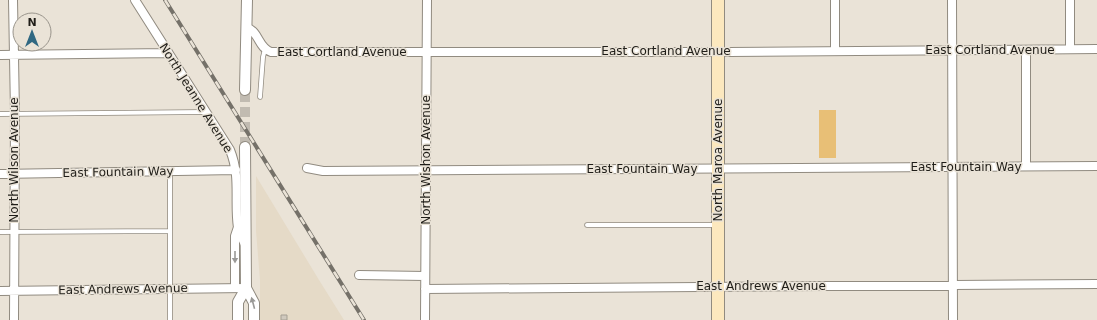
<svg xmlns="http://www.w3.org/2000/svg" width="1097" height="320" font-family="'DejaVu Sans',sans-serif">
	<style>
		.built { fill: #e5dac7 }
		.green { fill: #e8bf76 }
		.building { fill: #d0c9be; stroke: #a59f93 }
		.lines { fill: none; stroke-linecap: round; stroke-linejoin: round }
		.tertiary-tunnel { stroke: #c1bbb1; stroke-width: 10; stroke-dasharray: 10 5; stroke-linecap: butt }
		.service-casing { stroke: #918b80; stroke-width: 5.5 }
		.minor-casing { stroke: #918b80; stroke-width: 10 }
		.tertiary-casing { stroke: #918b80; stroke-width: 12 }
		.secondary-casing { stroke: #918b80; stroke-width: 14 }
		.service { stroke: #fff; stroke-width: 4 }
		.minor { stroke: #fff; stroke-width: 8 }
		.tertiary { stroke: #fff; stroke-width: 10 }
		.secondary { stroke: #fce8be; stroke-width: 12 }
		.rail-casing { stroke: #757169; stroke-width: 4 }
		.rail { stroke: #eae3d7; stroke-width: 2.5; stroke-dasharray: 8; stroke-linecap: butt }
		.oneway { fill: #9a9997 }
		.labels { text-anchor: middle; stroke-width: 3; stroke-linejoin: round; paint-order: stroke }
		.street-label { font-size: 12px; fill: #1f1d18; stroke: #eae3d7 }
	</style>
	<rect width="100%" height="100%" fill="#eae3d7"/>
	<path class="built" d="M256,176l63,104 25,40h-84v-40l-4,-49z"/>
	<path class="green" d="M819,110h17v48h-17z"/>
	<path class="building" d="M281,315h6v5h-6z"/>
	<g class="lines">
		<path class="tertiary-tunnel" d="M245,147v-57"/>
		<defs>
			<path id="service" d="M260,97l3,-40 2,-8
				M0,114l205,-2
				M170,171v149
				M587,225h129
				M0,232l170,-1"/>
			<path id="minor" d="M13,0l2,113 -1,207
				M135,0l95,150c11,27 4,51 8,78 1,6 5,11 7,17
				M952,0l1,320
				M247,28c12,3 11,20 24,24h458l368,-3
				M1070,49v-49
				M1026,50v116
				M835,51v-51
				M0,55l168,-2
				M307,168l16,3 774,-5
				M0,174l236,-4
				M359,275l66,1
				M235,288v-52l3,-9
				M425,289l672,-5
				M0,291l246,-3
				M425,320l2,-320"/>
			<path id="tertiary" d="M245,90l2,-90
				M245,147l1,141 8,15v17
				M238,320v-18l8,-14"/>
			<path id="secondary" d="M718,0v320"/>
		</defs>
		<use href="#service" class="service-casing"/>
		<use href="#minor" class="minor-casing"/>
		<use href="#tertiary" class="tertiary-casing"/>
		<use href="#secondary" class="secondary-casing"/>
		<use href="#service" class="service"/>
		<use href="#minor" class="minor"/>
		<use href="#tertiary" class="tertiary"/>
		<use href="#secondary" class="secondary"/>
		<defs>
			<path id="rail" d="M165,0l199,320"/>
		</defs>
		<use href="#rail" class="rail-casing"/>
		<use href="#rail" class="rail"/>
	</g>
	<defs><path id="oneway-solid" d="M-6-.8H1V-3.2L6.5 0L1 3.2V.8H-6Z"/></defs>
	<g class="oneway">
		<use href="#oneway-solid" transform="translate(235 257) rotate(90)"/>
		<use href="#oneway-solid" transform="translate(253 303) rotate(-105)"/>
	</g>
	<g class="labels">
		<g class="street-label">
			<text x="990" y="54">East Cortland Avenue</text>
			<text x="666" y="55">East Cortland Avenue</text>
			<text x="342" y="56">East Cortland Avenue</text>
			<text transform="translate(196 98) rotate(58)" y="4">North Jeanne Avenue</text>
			<text transform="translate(14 160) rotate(-90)" y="4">North Wilson Avenue</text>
			<text transform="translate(426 160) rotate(-90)" y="4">North Wishon Avenue</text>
			<text transform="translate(718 160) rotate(-90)" y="4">North Maroa Avenue</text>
			<text x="966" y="171">East Fountain Way</text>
			<text x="642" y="173">East Fountain Way</text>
			<text transform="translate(118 172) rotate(-1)" y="4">East Fountain Way</text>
			<text x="761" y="290">East Andrews Avenue</text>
			<text transform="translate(123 289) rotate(-1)" y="4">East Andrews Avenue</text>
		</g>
	</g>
	<g transform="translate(32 32)"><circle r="19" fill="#eae3d7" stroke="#99948b"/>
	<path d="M0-3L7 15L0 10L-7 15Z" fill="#306882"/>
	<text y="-6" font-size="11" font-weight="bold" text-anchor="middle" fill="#1f1d18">N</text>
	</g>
</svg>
